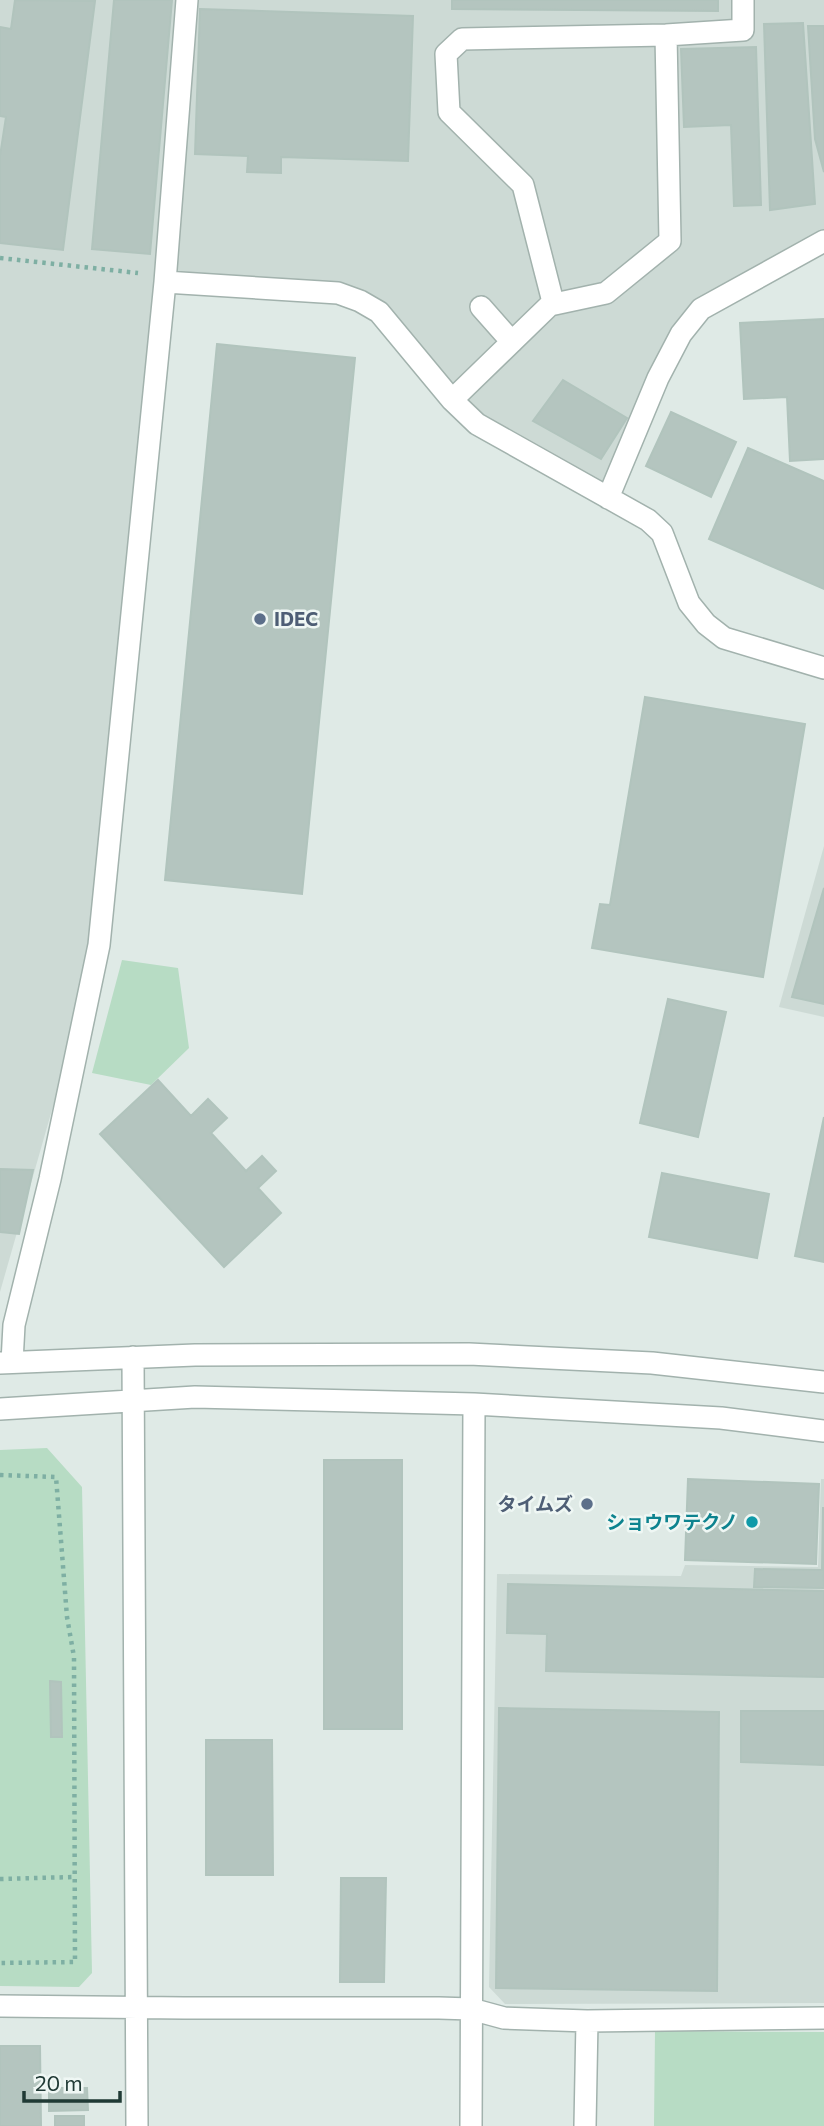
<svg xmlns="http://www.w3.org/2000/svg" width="824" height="2126" font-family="Commissioner,'Noto Sans JP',sans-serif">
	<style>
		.built { fill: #cddad5 }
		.green { fill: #b7dcc4 }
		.building { fill: #b4c5bf; stroke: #b1c4bd; stroke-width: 2 }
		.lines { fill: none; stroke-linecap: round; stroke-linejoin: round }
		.minor-casing { stroke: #a2b2ad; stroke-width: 24 }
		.path { stroke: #7eafa3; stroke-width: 4.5; stroke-dasharray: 3.5 5; stroke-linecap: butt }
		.minor { stroke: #fff; stroke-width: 21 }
		.service-dot { fill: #5c6f8a; stroke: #eff7f4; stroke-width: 2.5 }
		.culture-dot { fill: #0f9aa8; stroke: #eff7f4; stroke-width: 2.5 }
		.labels { text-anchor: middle; stroke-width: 5; stroke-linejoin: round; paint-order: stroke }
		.service-label { font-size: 19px; font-weight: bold; fill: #4e5e75; stroke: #eff7f4; text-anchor: start }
		.culture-label { font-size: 19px; font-weight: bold; fill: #0d838f; stroke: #eff7f4; text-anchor: end }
	</style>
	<rect width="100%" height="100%" fill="#dfeae6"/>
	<path class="built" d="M0,0h824v235l-123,74 -93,189 -131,-74 -117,-123 -195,-19 -66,663 -99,347z
		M824,846v171l-45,-10z
		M821,1479h3v524l-319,1 -16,-17 8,-413 184,2 4,-11 133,2z"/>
	<path class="green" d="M122,960l56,8 11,80 -38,37 -59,-12z
		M47,1448l35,39 10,486 -13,14 -79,-1v-536z
		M655,2031l169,1v94h-170z"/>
	<path class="building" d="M15,0l80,1 -32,249 -63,-7v-87l6,-39 -6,-1v-89l11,2z
		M114,0h58l-22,254 -58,-5z
		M452,0h266v11l-266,-2z
		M200,9l213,7 -5,145 -127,-4v16l-34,-1 1,-16 -53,-2z
		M803,23l12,181 -45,6 -6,-186z
		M808,26h16v146l-9,-33z
		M756,47l5,158 -27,1 -3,-81 -47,2 -3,-78z
		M824,319v140l-34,2 -3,-64 -43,2 -4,-76z
		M217,344l138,14 -53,536 -137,-14z
		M563,380l64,38 -26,41 -68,-38z
		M671,412l65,30 -25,55 -65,-31z
		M748,448l76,33v108l-115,-50z
		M645,697l160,27 -42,253 -171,-29 8,-44 10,1z
		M824,888v116l-32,-7z
		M668,999l58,13 -28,125 -58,-14z
		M158,1080l33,36 17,-17 19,19 -16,15 35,38 16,-15 14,15 -18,17 23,25 -57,54 -124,-133z
		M824,1117v145l-29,-6z
		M0,1169l33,1 -14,64 -19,-2z
		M662,1173l107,21 -12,64 -108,-21z
		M324,1460h78v269h-78z
		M688,1479l131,5 -3,80 -131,-4z
		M823,1507l1,81 -70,-1 1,-18 67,1z
		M508,1584l316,7v86l-278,-6 1,-37 -40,-1z
		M50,1681l11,1 1,55h-11z
		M499,1708l220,4 -2,279 -221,-3z
		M741,1711h83v54l-83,-3z
		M206,1740h66l1,135h-67z
		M341,1878h45l-2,104h-44z
		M0,2046h40l1,80h-41z
		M49,2088h38l1,22 -39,1z
		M55,2116h29v10h-29z"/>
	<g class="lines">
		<defs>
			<path id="minor" d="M165,282l173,11 22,8 19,11 73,88 25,24 171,96 14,13 27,70 17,21 18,14 100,30
				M550,305l56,-12 64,-52 -4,-206
				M481,307l31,35
				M452,400l101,-98 -30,-117 -74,-73 -3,-58 16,-15 204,-4 77,-5v-30
				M608,498l50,-120 23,-44 20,-25 123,-68
				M133,1357l4,769
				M12,1362l2,-37 36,-146 49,-234 66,-663 22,-282
				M0,1363l195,-8 274,-1 183,9 172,19
				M0,1409l195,-12 279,7 247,14 103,13
				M0,2006l184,2h255l32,1 33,9 83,3 237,-3
				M471,2126l3,-722
				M585,2126l2,-105"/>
		</defs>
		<use href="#minor" class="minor-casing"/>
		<path class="path" d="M0,258l138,15
			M0,1475l56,2 11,140 7,40 1,305 -75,1
			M0,1879l74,-2"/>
		<use href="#minor" class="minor"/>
	</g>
	<g class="service-dot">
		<circle cx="260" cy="619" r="7"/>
		<circle cx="587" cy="1504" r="7"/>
	</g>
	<circle class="culture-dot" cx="752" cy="1522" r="7"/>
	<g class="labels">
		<g class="service-label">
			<text x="274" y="626">IDEC</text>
			<text x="573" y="1511" text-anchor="end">タイムズ</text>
		</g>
		<g class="culture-label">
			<text x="738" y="1529">ショウワテクノ</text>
		</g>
	</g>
	<path d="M24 2091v10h96v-10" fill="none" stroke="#203a35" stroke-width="3.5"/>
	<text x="35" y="2091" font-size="21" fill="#203a35" stroke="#eff7f4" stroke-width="5" paint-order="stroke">20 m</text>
</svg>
